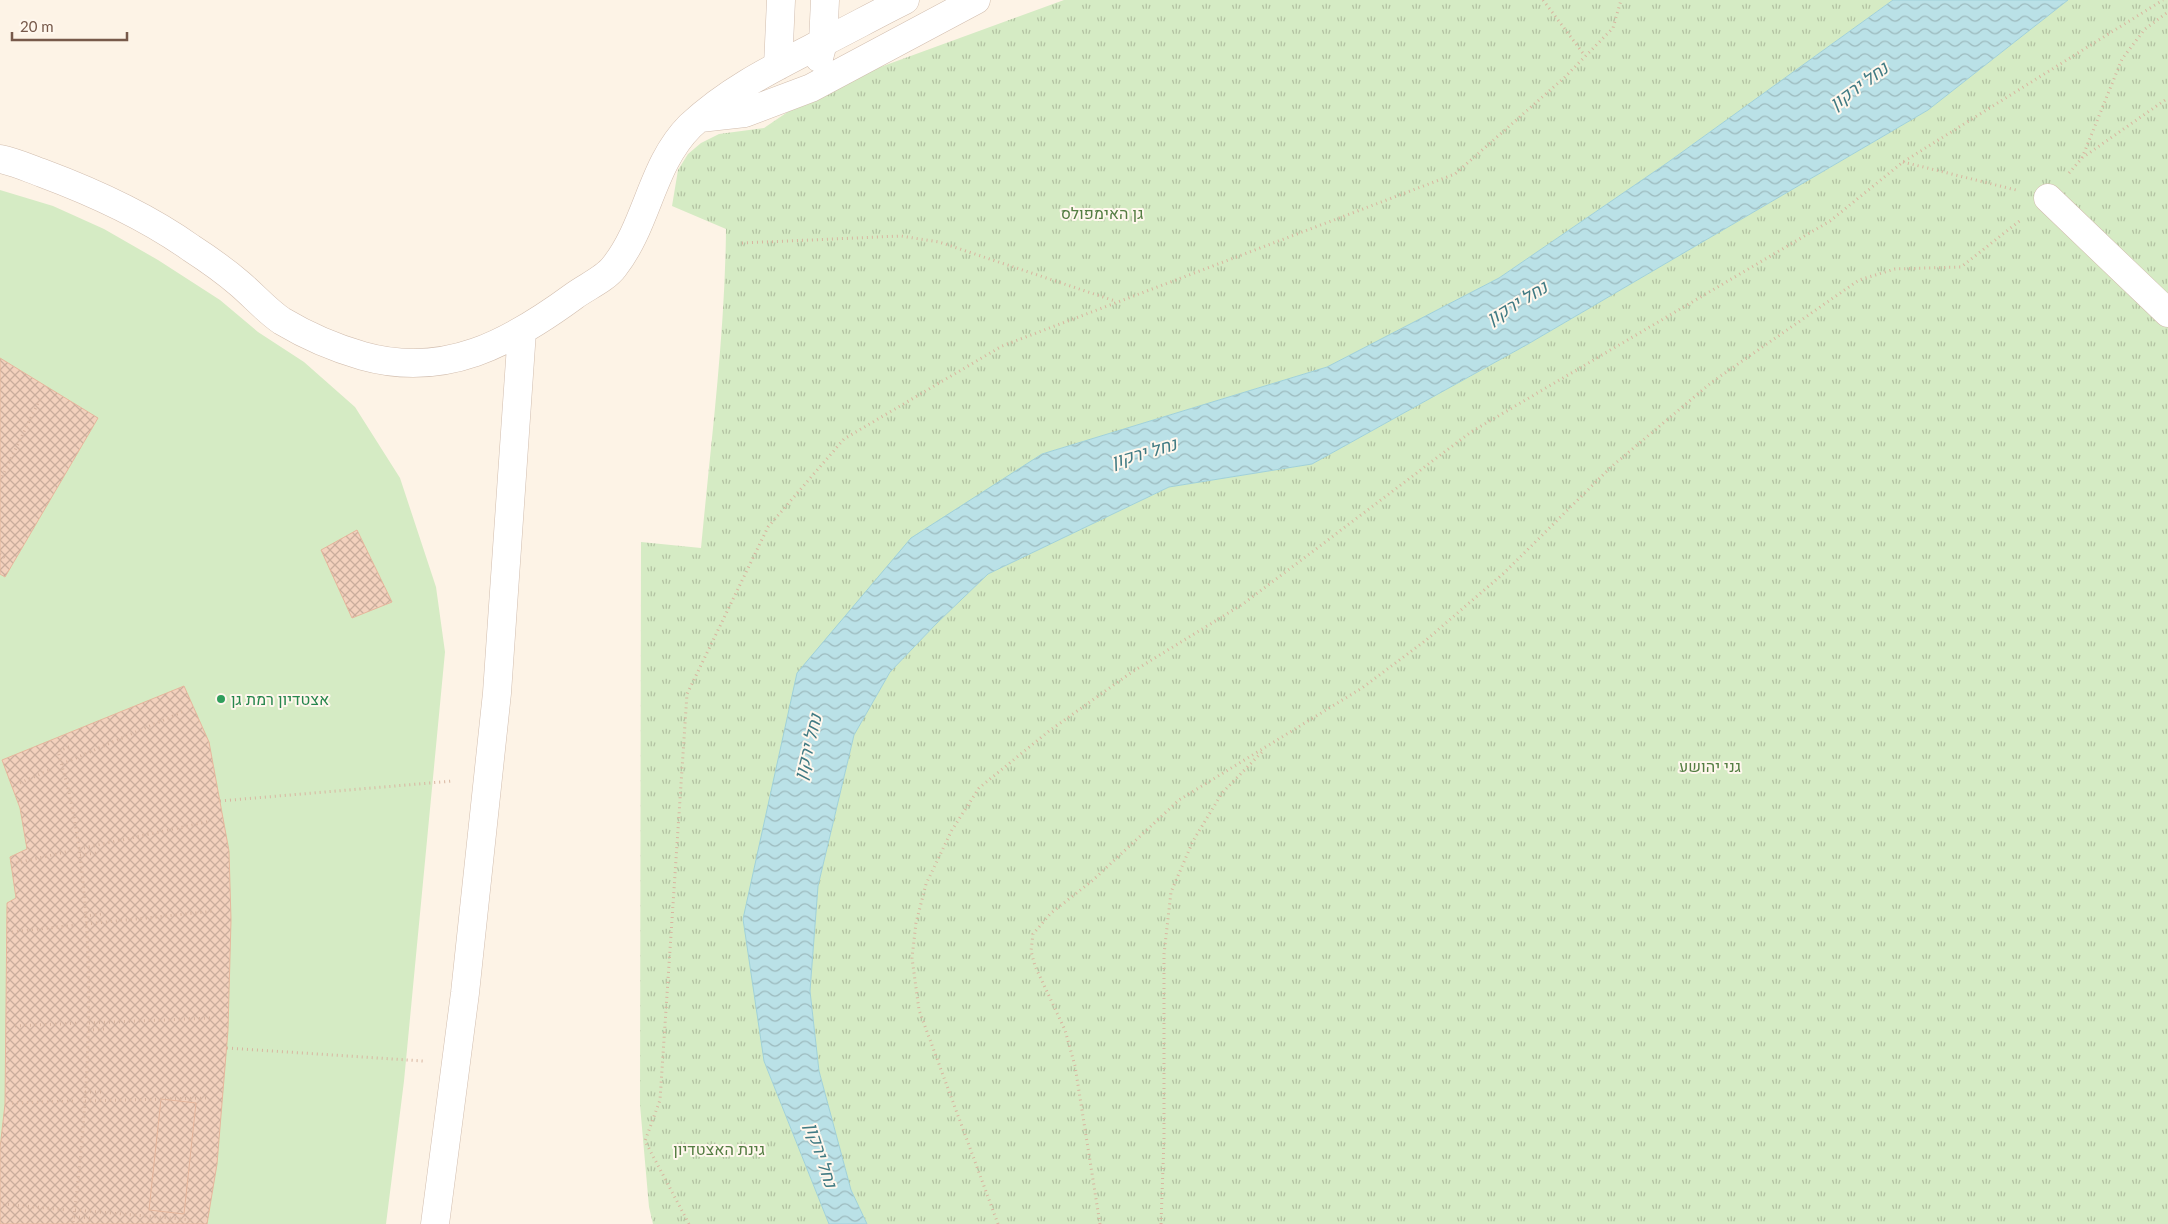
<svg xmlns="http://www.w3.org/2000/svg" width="2168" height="1224" font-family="Lato,Heebo,sans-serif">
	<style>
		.grass { fill: #d5ebc4 }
		.park { fill: url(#park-tufts) }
		.water { fill: url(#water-waves); stroke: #a0d1d9 }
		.building { fill: url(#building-cross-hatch); stroke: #e6b79d }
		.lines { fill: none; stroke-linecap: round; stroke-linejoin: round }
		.minor-casing { stroke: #d1bdae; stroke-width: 29 }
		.path { stroke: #d8b5a0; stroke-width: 3; stroke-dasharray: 1 4; stroke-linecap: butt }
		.minor { stroke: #fff; stroke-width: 28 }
		.leisure-dot { fill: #2e9e5b; stroke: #fff7ed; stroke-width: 2 }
		.labels { text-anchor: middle; stroke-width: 4; stroke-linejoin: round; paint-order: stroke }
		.park-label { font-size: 16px; fill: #547d42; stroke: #fff7ed }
		.leisure-label { font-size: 16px; fill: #27864d; stroke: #fff7ed; text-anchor: start }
		.water-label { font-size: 18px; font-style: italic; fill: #407a83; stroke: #fff7ed }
	</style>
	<defs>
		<pattern id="park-tufts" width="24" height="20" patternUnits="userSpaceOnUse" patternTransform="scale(1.25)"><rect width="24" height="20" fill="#d5ebc4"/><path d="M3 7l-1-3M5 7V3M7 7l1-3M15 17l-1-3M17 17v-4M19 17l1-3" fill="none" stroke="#b2c1a1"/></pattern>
		<pattern id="water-waves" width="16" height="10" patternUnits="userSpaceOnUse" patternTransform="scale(1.25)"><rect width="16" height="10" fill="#bae1e7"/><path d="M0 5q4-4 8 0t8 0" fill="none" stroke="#9cb9bd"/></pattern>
		<pattern id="building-cross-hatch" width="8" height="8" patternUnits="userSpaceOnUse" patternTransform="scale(1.25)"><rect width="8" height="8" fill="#f3d1bd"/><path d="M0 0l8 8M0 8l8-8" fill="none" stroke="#caad9c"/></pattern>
	</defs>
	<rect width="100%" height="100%" fill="#fdf3e6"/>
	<path class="grass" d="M0,190l53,16 51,23 54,31 62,40 38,32 46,30 51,45 45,71 36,109 9,65 -41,429 -18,143h-386z"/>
	<path class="park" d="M1064,0h829l-226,163 -168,115 -172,89 -285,87 -214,183 -64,424 65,163h-176l-4,-17 -9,-102 1,-563 60,6c10,-106 24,-213 25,-319l-54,-23 6,-36 10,-16 13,-11 18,-9 45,-6 59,-40z
		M2068,0h100v1224h-1301l-16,-34 -32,-119 -9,-80 8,-105 36,-151 36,-63 47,-49 51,-49 181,-87 143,-23 216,-120 400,-234z"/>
	<path class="water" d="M1893,0h175l-140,110 -400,234 -216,120 -143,23 -181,87 -51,49 -47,49 -36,63 -36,151 -8,105 9,80 32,119 16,34h-38l-65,-163 -21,-142 54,-246 114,-135 131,-84 285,-87 172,-89 168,-115z"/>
	<path class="building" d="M0,358l98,60 -93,159 -5,-3z
		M357,530l35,72 -40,16 -31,-68z
		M184,686l25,56 20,109 2,69 -3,110 -11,134 -10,60h-207v-76l5,-44 2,-201 9,-5 -6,-41 17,-8 -7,-41 -18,-48z
		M161,1099l35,4 -12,111 -35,-4z"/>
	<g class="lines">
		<defs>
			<path id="minor" d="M819,58l4,-15 2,-43
				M778,66l3,-66
				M700,118l45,-5 66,-25 165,-88
				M0,159c15,3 28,9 42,14 51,19 104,43 149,75 17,11 34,23 49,36 14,12 27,27 42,37 25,15 53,27 81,35 82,23 147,-13 211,-60 12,-9 31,-17 40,-29 34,-43 37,-102 76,-141 37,-35 81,-57 126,-80 30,-15 59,-31 89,-46
				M2048,198l120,115
				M435,1224l30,-231 32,-300 25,-362"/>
		</defs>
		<use href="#minor" class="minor-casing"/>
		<path class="path" d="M1543,0l42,56
			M2082,158l40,-99 23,-30 23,-17
			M1903,162l113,28
			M2069,173l13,-15 86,-60
			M742,243l159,-7 38,6 176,59
			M0,481l40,-82
			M0,554l8,6
			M69,747l-11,4c4,17 10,34 13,51 27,132 19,288 2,422
			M62,764l120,-52
			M20,783l32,-14
			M220,801l233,-20
			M79,849l132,-28
			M80,855l17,-2
			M16,863l54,-12
			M85,916l17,-2
			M86,924l129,-13
			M12,932l64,-7
			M89,1023l122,-5
			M15,1026l65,-3
			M88,1030l17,-1
			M227,1048l196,13
			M85,1092h17
			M85,1101l121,-3
			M12,1103l64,-2
			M3,1204l64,6
			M75,1210l118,10
			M74,1217l17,1
			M689,1224l-44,-83 15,-41 27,-406 81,-167 76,-88 158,-93 453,-172 110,-97 48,-49 8,-28
			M998,1224l-79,-214 -7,-52 4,-35 10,-39 26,-54 27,-42 70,-57 83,-59 111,-68 228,-172 359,-211 73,-59 260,-162
			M1100,1224l-25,-158 -10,-36 -30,-64 -4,-15 2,-17 18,-21 41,-32 87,-81 183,-112 63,-47 79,-68 107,-106 101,-85 147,-102 36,-11 66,-2 61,-48
			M1161,1224l3,-85v-185l7,-62 22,-51 29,-48 41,-42"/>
		<use href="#minor" class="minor"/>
	</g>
	<circle class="leisure-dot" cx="221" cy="699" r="5"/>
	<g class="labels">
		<g class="park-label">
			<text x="1102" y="219">גן האימפולס</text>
			<text x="1710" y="772">גני יהושע</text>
			<text x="719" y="1155">גינת האצטדיון</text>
		</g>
		<g class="leisure-label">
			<text x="231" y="705">אצטדיון רמת גן</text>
		</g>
		<g class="water-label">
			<text transform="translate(1859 86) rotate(-36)" y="6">נחל ירקון</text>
			<text transform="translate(1517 303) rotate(-31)" y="6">נחל ירקון</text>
			<text transform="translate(1144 453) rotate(-16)" y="6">נחל ירקון</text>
			<text transform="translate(808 747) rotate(-76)" y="6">נחל ירקון</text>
			<text transform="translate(821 1155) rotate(72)" y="6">נחל ירקון</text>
		</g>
	</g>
	<path d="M12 32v8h115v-8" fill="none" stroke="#77594a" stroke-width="2.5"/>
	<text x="20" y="32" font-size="15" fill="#77594a" stroke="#fff7ed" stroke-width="4" paint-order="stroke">20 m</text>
</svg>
